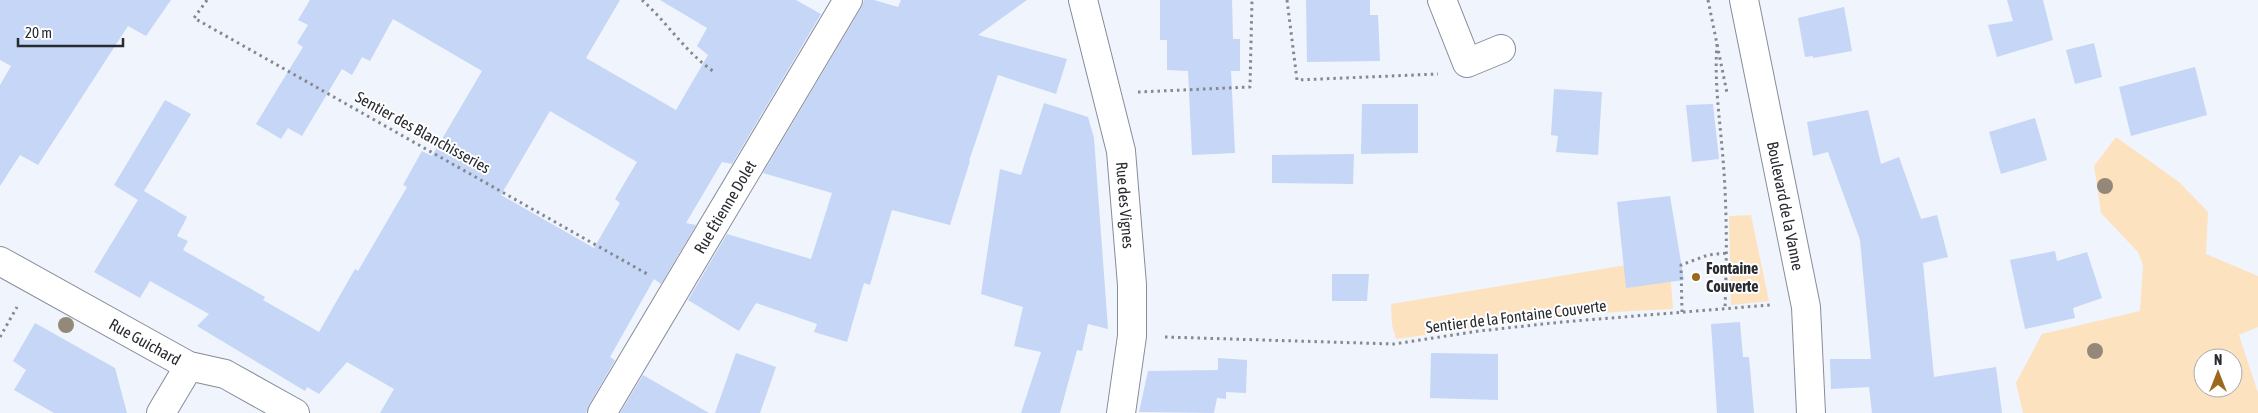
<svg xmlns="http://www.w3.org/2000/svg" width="2258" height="413" font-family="'Asap Condensed',sans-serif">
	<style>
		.green { fill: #fde2c0; fill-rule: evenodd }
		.building { fill: #c5d6f6; fill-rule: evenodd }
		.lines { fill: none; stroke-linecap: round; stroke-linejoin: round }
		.minor-casing { stroke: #868c9a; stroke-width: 30 }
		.path { stroke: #85888f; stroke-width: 3; stroke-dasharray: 2.5 4; stroke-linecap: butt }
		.minor { stroke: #fff; stroke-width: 28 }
		.tree { fill: #948979 }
		.poi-dot { fill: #9a691d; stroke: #fff; stroke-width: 2 }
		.labels { text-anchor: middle; stroke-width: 4; stroke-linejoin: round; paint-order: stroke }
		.street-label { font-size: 16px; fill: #282b30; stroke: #fff }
		.poi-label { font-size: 16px; font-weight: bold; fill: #282b30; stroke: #fff; text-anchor: start }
	</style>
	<rect width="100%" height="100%" fill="#f0f4fd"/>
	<path class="green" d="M2116,137l63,45 29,30 -2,42 52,22v51l-19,8 19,58v20h-235l-7,-30 26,-49 98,-23 3,-46 -5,-13 -37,-39 -7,-47zM2203,358h30v30h-30z
		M1751,215l18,86 -38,4 -2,-89z
		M1669,258l4,51c-93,3 -185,17 -277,30l-4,-14 -1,-21z"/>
	<path class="building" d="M0,0h171l-25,36 -18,-10 -90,139 -18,-10 -20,31v-101l11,-19 -11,-6z
		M310,0h310l-34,58 90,52 32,-55 -11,-9 10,-18 -47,-28h136l25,14 -89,150 -10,-2 -36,61 10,2 -35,59 -7,-5 -44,78 5,3 -26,45 -3,8h-206l14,-24 -47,-27 -28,32 -12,-7 -2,4 -108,-65 12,-12 -59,-33 -10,17 -46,-26 44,-72 -24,-15 51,-85 26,14 -47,77 43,26 -10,19 11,5 -5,9 82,47 -2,3 56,32 36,-63 3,2 49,-84 -4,-2 19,-34 10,5 50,-85 -89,-52 -23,42 -8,-4 -10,18 -10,-6 -40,67 -14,-8 -7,11 -25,-15 47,-77 -6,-4 11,-18 -10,-5zM550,111l87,51 -22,37 5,4 -26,45 -93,-53z
		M864,0h10l24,7 3,-7h126l-49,35 89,24 -11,35 -58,-19 -29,86h1l-20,64 -58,-15 -22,75 -6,-2 -17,59 -33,-10 3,-8 -61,-21 -17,28 -51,-31 39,-66 84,25 21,-66 -69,-20 98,-165z
		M1160,0h72l1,39h7v32h-9l4,82 -43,2 -4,-84 -21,-1v-30h-7z
		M1306,0h64v15h8l2,46 -73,1z
		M2007,0h36l10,40 -56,17 -9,-32 25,-4z
		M1844,7l8,44 -39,7v-2l-8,1 -7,-39z
		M2094,43l8,34 -27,7 -9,-34z
		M2195,67l12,48 -76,21 -12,-49z
		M1554,89l48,3 -4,63 -42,-3 2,-16 -7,-1z
		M1044,103l44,14 6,21 14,191 -20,-5 -6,27 -5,-1 -17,63h-39l20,-61 -27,-6 9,-39 -42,-13 19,-125 21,6z
		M1362,104h56v49l-57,1z
		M1713,104l6,55 -27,3 -6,-57z
		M1868,110l13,54 18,-7 22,62 16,-4 11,42 -25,6 11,114 62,-10 6,46h-130l-3,-26 -38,2 -1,-30h41l-11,-119 -32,-88 -15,4 -6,-34z
		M2035,118l12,42 -46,14 -12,-42z
		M1354,154l-1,30 -81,-1v-28z
		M1670,196l14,84 -58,8 -9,-86z
		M2055,251l2,10 30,-9 15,46 -29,10 2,10 -50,11 -15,-69z
		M1332,274h37l-2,27h-35z
		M1740,322l3,35h6l5,56h-37l-6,-89z
		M35,323l80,45 12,45h-73l-40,-23 12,-20 -13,-9z
		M736,353l40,14 -16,46h-45z
		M1431,353l67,1v46l-68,-2z
		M1218,358l29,2 -1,33 -20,-1v7l-9,-1 -3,15 -75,-1 9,-41 70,-1z
		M643,375l66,38h-89z"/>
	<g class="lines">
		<defs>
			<g id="minor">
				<path id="s1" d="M1083,0l38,151 11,134v51l-11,77"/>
				<path d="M1442,0l25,63 34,-14"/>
				<path id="s2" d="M1744,0l62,307 5,106"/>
				<path id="s3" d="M0,261l189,105 36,8 70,39"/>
				<path d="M161,413l28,-47"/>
				<path id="s4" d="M602,413l246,-413"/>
			</g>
		</defs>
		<use href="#minor" class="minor-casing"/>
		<path class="path" d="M207,0l-13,18 455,257
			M642,0c25,22 43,52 71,71
			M1287,0l10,80 141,-6
			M1708,0l19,93
			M1717,44c-3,39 3,76 6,115 4,49 4,99 2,149
			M1138,92l112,-5 2,-87
			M1682,312l-1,-47 27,-10 19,-2
			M0,337l17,-30
			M1165,337l229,7 85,-13 83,-9 208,-17 1,2"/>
		<use href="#minor" class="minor"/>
	</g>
	<g class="tree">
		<circle cx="2105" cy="186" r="8"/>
		<circle cx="66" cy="325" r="8"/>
		<circle cx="2095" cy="351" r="8"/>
	</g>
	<circle class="poi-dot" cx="1696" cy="277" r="5"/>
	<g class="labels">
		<g class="street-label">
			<text transform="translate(423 132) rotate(29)" y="6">Sentier des Blanchisseries</text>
			<text dy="6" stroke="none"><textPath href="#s1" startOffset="210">Rue des Vignes</textPath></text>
			<text dy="6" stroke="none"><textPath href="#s4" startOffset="240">Rue Étienne Dolet</textPath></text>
			<text dy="6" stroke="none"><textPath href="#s2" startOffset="210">Boulevard de la Vanne</textPath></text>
			<text transform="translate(1516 316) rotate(-7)" y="6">Sentier de la Fontaine Couverte</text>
			<text dy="6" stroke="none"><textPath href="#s3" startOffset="166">Rue Guichard</textPath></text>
		</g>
		<g class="poi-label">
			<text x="1706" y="274">Fontaine<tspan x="1706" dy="18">Couverte</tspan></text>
		</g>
	</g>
	<g transform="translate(2218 373)"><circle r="24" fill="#ffffff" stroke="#a9aaac"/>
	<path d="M0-4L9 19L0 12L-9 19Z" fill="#9a691d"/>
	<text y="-8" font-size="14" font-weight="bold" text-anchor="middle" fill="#282b30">N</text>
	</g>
	<path d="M18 38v8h105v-8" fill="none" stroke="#282b30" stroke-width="2.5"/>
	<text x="25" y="38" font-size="15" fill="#282b30" stroke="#ffffff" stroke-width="4" paint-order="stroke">20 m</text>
</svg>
